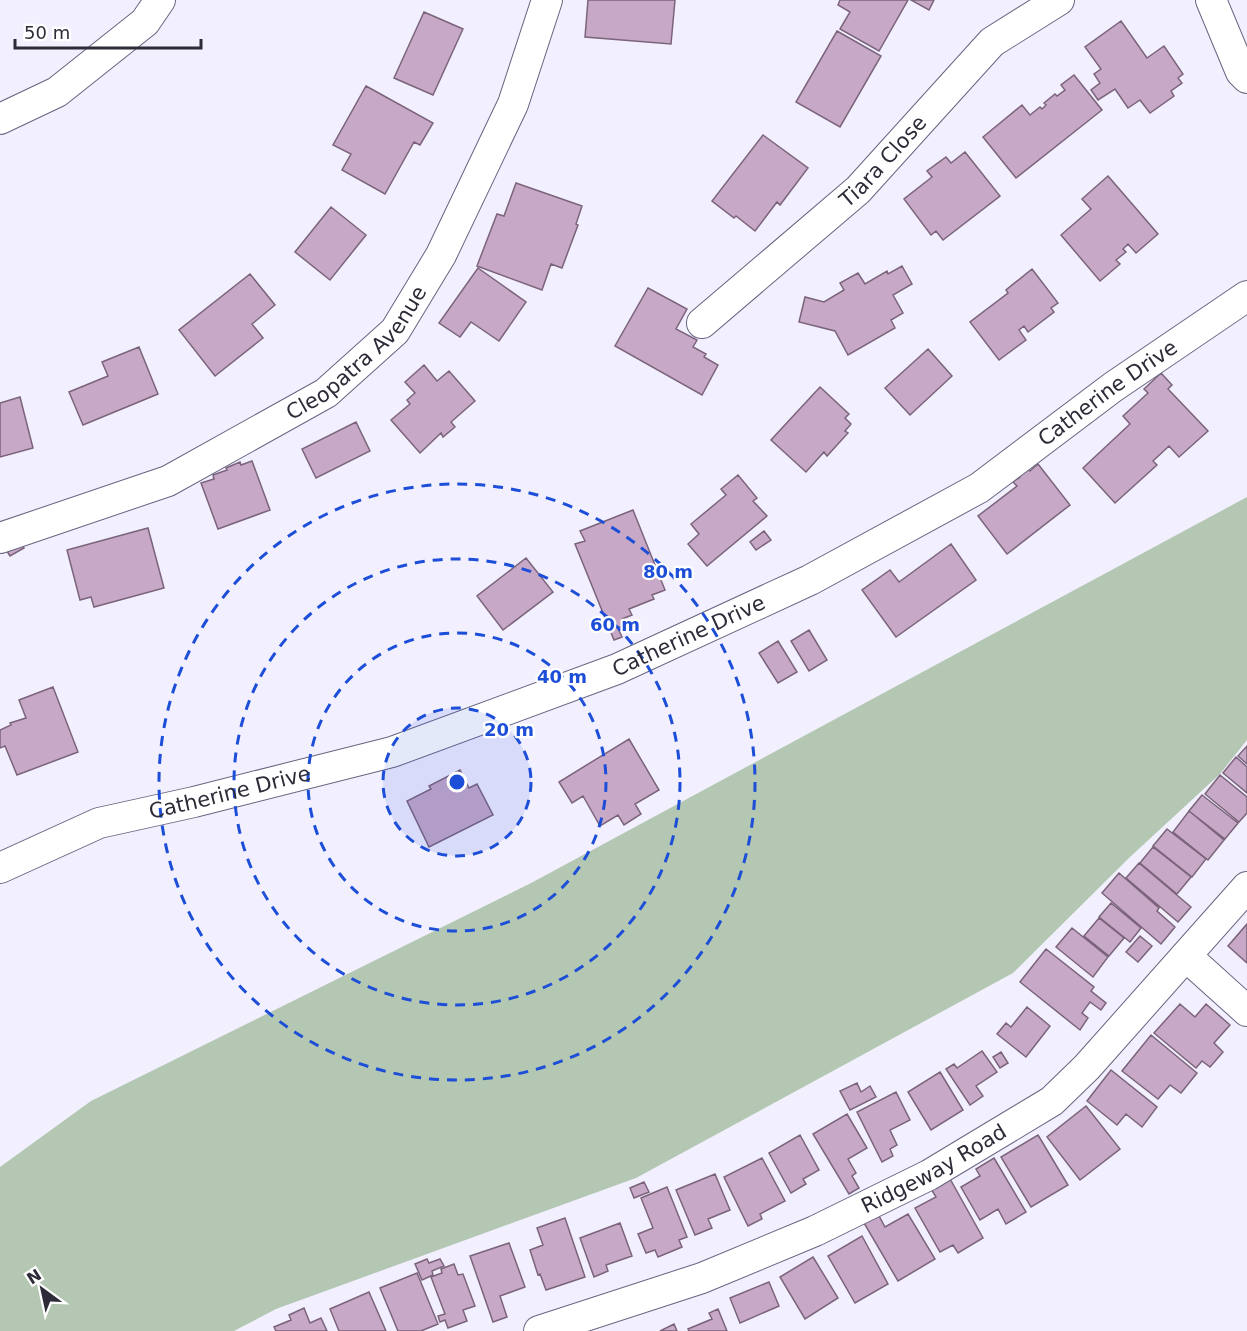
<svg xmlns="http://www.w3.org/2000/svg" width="1247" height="1331" font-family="'DejaVu Sans',sans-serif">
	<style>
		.green { fill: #b3c7b2 }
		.building { fill: #c7a9c7; stroke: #7b647b; stroke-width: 1.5 }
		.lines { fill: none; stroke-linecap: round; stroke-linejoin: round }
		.minor-casing { stroke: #686481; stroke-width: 32 }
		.minor { stroke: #fff; stroke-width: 30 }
		.ring { fill: none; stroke: #1d4ed8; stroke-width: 3; stroke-dasharray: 10 8 }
		.labels { text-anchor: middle; stroke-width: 4.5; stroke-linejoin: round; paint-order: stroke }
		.street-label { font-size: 21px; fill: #2c2b37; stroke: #fff }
		.centre { fill: #1d4ed8; stroke: #fff; stroke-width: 3 }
		.ring-label { font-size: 18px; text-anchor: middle; font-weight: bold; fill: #1d4ed8; stroke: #fff; stroke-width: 4.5; stroke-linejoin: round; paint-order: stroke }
	</style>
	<rect width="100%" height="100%" fill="#f2f0fe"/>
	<path class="green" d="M1247,497v243l-27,34 -90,83 -117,116 -377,205 -360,131 -42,22h-234v-164l91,-66 442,-219z"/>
	<path class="building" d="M588,0h87l-4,44 -86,-7z
		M840,0h68l-29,51 -39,-22 10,-17 -12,-7z
		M911,0h23l-5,10z
		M424,12l39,17 -30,66 -39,-17z
		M1121,21l26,37 17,-12 19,28 -5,4 4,5 -11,8 3,5 -24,17 -10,-13 -12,8 -13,-19 -17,11 -7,-10 9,-7 -6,-9 7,-5 -16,-22z
		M837,31l44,25 -41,71 -44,-25z
		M1074,75l28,35 -86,68 -33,-41 39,-32 8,10 10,-8 2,2 4,-4 -2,-2 11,-9 2,2 8,-6 -4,-5z
		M366,86l67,37 -13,22 -6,-3 -29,52 -43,-24 9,-16 -18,-9z
		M763,135l45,33 -28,37 -3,-3 -22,29 -19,-15 -2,2 -22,-17z
		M965,152l35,44 -57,44 -7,-9 -5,4 -27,-36 28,-22 -5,-6 19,-14 5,6z
		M1108,176l50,58 -22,19 -8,-9 -5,5 3,3 -10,8 4,4 -20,17 -39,-46 30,-26 -9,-10z
		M516,183l66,23 -6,18 2,1 -16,43 -11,-4 -9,26 -65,-24 20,-52 7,2z
		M331,207l35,28 -36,45 -35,-28z
		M902,266l10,18 -19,11 10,18 -12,7 4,8 -47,27 -13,-24 -36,-9 6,-25 19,5 20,-12 -4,-7 18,-10 7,11 22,-13 1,3z
		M478,268l48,34 -27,39 -28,-19 -11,15 -21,-14z
		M1032,269l26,34 -7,5 3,4 -26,20 -4,-6 -5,4 7,10 -27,20 -29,-38 38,-29 -2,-3z
		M250,274l25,31 -23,19 11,14 -48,38 -36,-46z
		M648,288l39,21 -11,20 21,11 -4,7 13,7 -2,3 14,8 -16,30 -87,-49z
		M139,347l19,47 -75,31 -14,-33 39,-16 -6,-14z
		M928,349l24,27 -42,39 -25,-27z
		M424,365l13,16 12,-10 26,30 -24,21 4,5 -12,10 -2,-4 -21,20 -29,-33 19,-16 -3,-4 8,-7 -10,-11z
		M1161,373l11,12 -4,4 40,42 -29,26 -10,-11 -16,15 4,4 -42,38 -32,-35 47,-44 -7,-8 25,-23 -4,-4z
		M820,387l29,27 -4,4 6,6 -6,7 3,2 -21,23 -3,-4 -18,20 -35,-32z
		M20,397l13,51 -33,9v-54z
		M356,422l14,29 -54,27 -14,-29z
		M252,461l18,49 -52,19 -17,-46 13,-4 -1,-4 14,-5 -1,-2 14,-6 1,3z
		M1038,464l32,41 -63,49 -29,-38 39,-30 -4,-4 7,-5 -4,-5 9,-7 5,6z
		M738,475l19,23 -4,3 14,15 -60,50 -19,-22 11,-10 -8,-10 35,-29 -5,-6z
		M633,510l32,80 -13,5 2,4 -25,10 3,6 -10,4 2,6 -6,3 4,9 -8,3 -39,-96 10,-3 -5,-10z
		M148,528l16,60 -70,19 -3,-10 -11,3 -13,-50z
		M764,531l7,9 -15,10 -6,-8z
		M19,540l5,8 -14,8 -5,-8z
		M951,544l25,36 -80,57 -34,-47 28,-20 9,12z
		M526,558l27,34 -50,38 -26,-34z
		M809,630l18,30 -18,11 -18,-30z
		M778,641l19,31 -19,11 -19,-30z
		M53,687l25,65 -61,23 -12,-29 -5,2v-18l11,-5 -1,-2 16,-5 -7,-18z
		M629,739l30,51 -24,14 6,10 -17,11 -6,-10 -18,11 -17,-30 -11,7 -13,-21z
		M1247,746v18l-9,-8z
		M1236,757l11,10v26l-24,-20z
		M460,770l9,18 8,-4 16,31 -64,32 -22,-46 24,-12 -2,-3z
		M1220,775l27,22v16l-8,9 -34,-28z
		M1202,795l36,28 -13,16 -36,-28z
		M1189,811l35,29 -16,20 -35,-28z
		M1167,829l39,30 -14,18 -39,-31z
		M1153,847l38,30 -14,17 -37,-31z
		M1139,863l52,44 -13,15 -52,-44z
		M1119,873l40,35 -2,3 18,16 -14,17 -59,-51z
		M1111,903l30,25 -11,14 -31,-25z
		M1099,918l25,20 -15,18 -25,-20z
		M1247,924v39l-19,-17z
		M1072,928l36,29 -15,20 -37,-30z
		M1140,936l12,10 -14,16 -12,-10z
		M1046,949l48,38 -3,4 15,12 -5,7 -11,-8 -8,11 6,5 -8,12 -60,-48z
		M1180,1004l15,13 11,-13 24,21 -16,18 9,9 -13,15 -8,-6 -6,7 -42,-35z
		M1027,1007l23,19 -24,31 -29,-23 9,-11 5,4z
		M1151,1035l46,38 -16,20 -11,-8 -12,14 -36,-28z
		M982,1051l15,21 -21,14 7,10 -13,9 -24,-36 8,-5 3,4z
		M1001,1052l7,11 -8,5 -7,-11z
		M1111,1070l46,37 -15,20 -16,-13 -9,11 -30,-24z
		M940,1072l23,38 -32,20 -23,-38z
		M857,1083l4,9 9,-6 6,11 -26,13 -10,-19z
		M896,1092l14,28 -20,10 7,15 -7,4 3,7 -11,6 -25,-50z
		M1086,1106l34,43 -40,31 -33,-43z
		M847,1114l20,34 -19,11 8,14 -4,3 7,12 -10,6 -36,-60z
		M800,1135l19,35 -16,9 3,5 -15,9 -22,-40z
		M1038,1135l30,50 -37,22 -30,-50z
		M762,1158l23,43 -25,13 2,5 -14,7 -24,-49z
		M994,1158l32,54 -20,12 -8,-15 -18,11 -19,-33 19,-11 -4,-7z
		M715,1174l15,36 -22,9 4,9 -17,7 -19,-45z
		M949,1177l34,61 -25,15 -5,-8 -13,7 -25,-44 21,-11 -6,-10z
		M644,1182l5,10 -15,6 -4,-10z
		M667,1187l20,50 -8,3 3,7 -24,10 -3,-7 -9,3 -8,-19 15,-6 -12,-30z
		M878,1214l7,13 23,-13 27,45 -37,22 -34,-58z
		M565,1218l20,59 -39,13 -6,-16 -2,1 -8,-25 13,-5 -6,-17z
		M620,1223l12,33 -26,9 2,6 -14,6 -14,-39z
		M862,1236l26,48 -33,19 -27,-47z
		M509,1243l16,44 -25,9 7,21 -14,5 -23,-66z
		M813,1257l25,41 -33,21 -25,-42z
		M427,1259l2,4 11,-4 4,7 -12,5 1,4 -11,5 -7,-16z
		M454,1264l4,11 5,-1 12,32 -12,4 4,11 -19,7 -3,-8 -5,2 -2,-6 7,-2 -14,-37 11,-4 -1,-4z
		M417,1273l21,51 -17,7h-23l-18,-43z
		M769,1282l10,24 -39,17 -10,-25z
		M369,1292l17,39h-47l-9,-22z
		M304,1308l6,15 11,-5 6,13h-51l-2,-4 17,-7 -2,-5z
		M718,1309l9,22h-38l-1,-2 24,-10 -3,-6z
		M674,1324l3,7h-17z"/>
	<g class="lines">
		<defs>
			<g id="minor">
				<path d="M1211,0l30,72 6,6"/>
				<path d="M0,119l57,-27 88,-70 15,-22"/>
				<path id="s1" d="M702,323l156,-133 134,-148 67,-42"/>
				<path id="s2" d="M0,538l168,-57 158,-88 69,-62 46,-76 72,-151 34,-104"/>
				<path id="s3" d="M0,868l99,-45 95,-21 198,-50 225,-83 193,-89 169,-92 134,-101 134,-91"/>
				<path d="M1186,956l61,55"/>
				<path id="s4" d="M539,1331l163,-53 113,-47 114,-56 123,-74 35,-34 160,-180"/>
			</g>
		</defs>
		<use href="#minor" class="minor-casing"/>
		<use href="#minor" class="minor"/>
	</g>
	<circle cx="457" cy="782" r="74" fill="#1d4ed8" fill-opacity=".12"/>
	<g class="ring">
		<circle cx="457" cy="782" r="74"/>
		<circle cx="457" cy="782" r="149"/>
		<circle cx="457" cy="782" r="223"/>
		<circle cx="457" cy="782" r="298"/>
	</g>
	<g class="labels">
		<g class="street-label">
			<text dy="7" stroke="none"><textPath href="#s1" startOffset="243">Tiara Close</textPath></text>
			<text dy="7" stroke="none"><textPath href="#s2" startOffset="408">Cleopatra Avenue</textPath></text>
			<text dy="7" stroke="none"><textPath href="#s3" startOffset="1215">Catherine Drive</textPath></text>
			<text dy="7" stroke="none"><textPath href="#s3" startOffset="729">Catherine Drive</textPath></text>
			<text dy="7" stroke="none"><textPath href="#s3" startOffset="243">Catherine Drive</textPath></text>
			<text dy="7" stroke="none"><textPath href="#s4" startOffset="428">Ridgeway Road</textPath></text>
		</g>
	</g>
	<circle cx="457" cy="782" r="9" class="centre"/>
	<g class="ring-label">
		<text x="668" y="578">80 m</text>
		<text x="615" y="631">60 m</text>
		<text x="562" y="683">40 m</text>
		<text x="509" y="736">20 m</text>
	</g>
	<g transform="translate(42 1289) rotate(327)" stroke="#ffffff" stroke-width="4.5" paint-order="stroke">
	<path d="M0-4.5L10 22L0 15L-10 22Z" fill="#2c2b37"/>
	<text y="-9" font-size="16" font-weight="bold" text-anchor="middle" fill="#2c2b37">N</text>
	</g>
	<path d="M15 39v9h186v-9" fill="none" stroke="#2c2b37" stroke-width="3"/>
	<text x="24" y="39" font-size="18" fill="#2c2b37" stroke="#ffffff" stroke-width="4.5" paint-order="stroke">50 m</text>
</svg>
